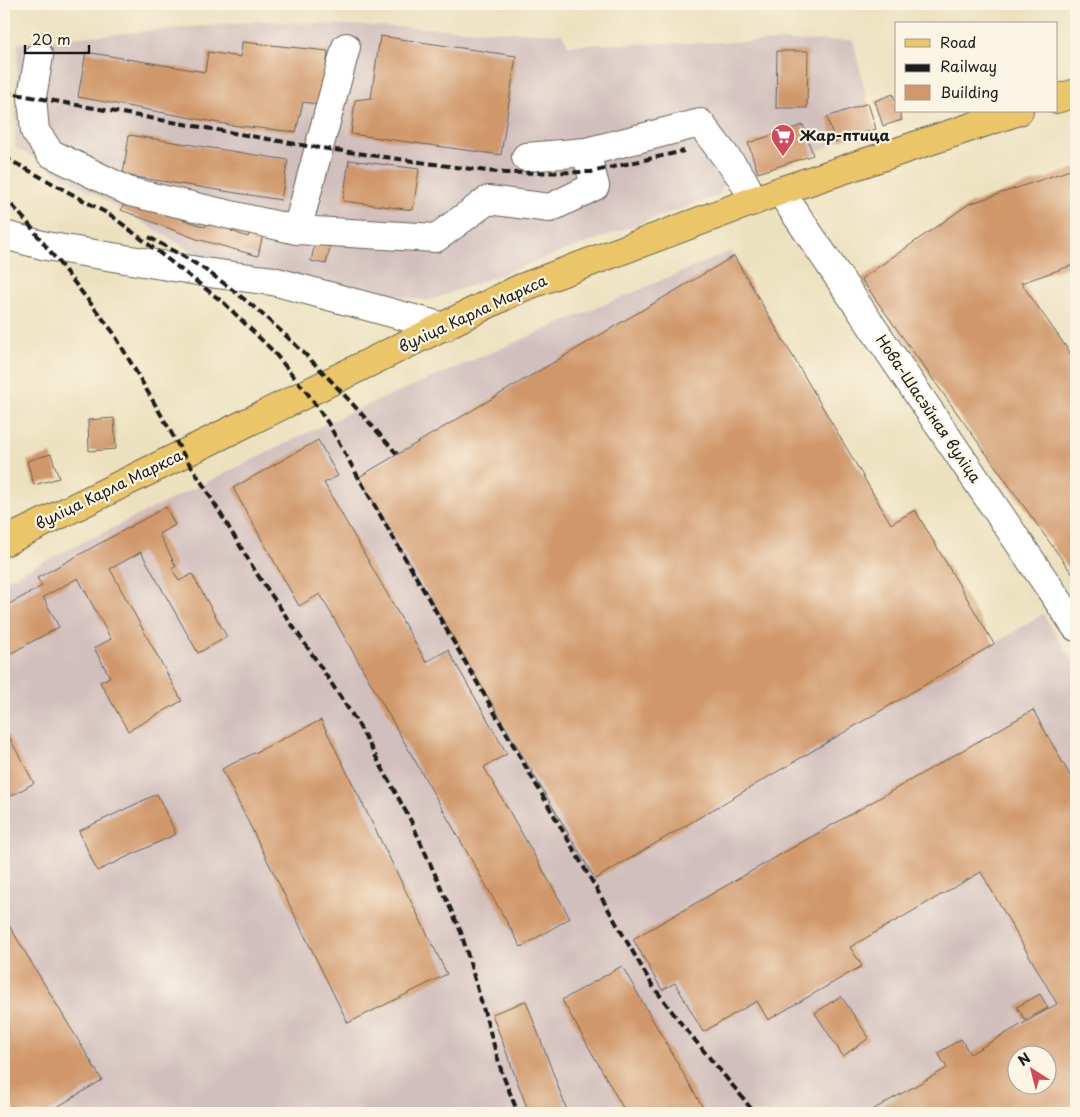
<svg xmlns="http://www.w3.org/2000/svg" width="1080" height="1117" font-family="'Playpen Sans',sans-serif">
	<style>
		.industrial { fill: #d1bfbd; fill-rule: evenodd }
		.building { fill: #d0986b; fill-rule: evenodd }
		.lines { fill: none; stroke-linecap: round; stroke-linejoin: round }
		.minor-casing { stroke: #656155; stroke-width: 30 }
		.major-casing { stroke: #656155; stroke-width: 30 }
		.minor { stroke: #fff; stroke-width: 28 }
		.major { stroke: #ebc669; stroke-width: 28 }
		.rail { stroke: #1c1c1c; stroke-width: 4; stroke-dasharray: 8 4; stroke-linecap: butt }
		.labels { text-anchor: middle; stroke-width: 4.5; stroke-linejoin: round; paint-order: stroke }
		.poi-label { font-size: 15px; font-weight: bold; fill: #1c1c1c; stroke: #fcf5e5; text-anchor: start }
		.street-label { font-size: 15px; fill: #1c1c1c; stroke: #fcf5e5 }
	</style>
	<rect width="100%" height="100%" fill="#fcf5e5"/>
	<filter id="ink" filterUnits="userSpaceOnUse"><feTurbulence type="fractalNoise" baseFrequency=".02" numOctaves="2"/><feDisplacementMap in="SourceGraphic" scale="10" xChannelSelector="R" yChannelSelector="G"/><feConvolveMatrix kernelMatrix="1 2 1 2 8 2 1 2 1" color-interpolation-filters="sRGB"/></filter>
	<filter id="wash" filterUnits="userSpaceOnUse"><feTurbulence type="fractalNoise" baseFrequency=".0096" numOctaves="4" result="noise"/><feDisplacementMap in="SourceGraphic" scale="20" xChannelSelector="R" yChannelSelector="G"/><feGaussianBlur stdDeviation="1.12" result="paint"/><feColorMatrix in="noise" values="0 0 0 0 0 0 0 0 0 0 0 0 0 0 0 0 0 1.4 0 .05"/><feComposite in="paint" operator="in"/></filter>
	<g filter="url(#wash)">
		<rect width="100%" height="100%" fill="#ece1bf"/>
		<path class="industrial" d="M258,21l304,13 6,11 285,-5 15,63 8,26 -41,13 -22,13 -89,29 -6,11 -290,106 -160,-29 -68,-16 -185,-109 3,-104z
			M731,251l160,272 24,-13 79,134 49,-30 33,52v447h-1072v-532l340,-166zM1018,1054h30v30h-30z"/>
		<g id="blocks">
			<path class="building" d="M380,36l136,20 -15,99 -150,-21 4,-34 16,-2z
				M242,42l86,9 -6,54 -19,-3 -7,30 -66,-7 -152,-28 8,-45 119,20 3,-20 33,5z
				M777,51h31l-1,57h-31z
				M893,94l3,9v8h3l3,9 -19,6 -8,-25z
				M868,103l8,26 -41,13 -8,-25z
				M803,125l10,30 -55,18 -10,-30z
				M129,135l159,25 -7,40 -158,-25z
				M349,160l70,9 -6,41 -70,-9z
				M1076,168v96l-55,19 55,78v218l-215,-300 108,-75z
				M126,200l79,27 2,-5 24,5v4l17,6 2,-5 13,2 -5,22 -61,-17 -76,-29z
				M315,243l15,4 -4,17 -15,-3z
				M734,256l157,268 24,-14 79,134 -399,235 -236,-402z
				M114,418l2,31 -27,2 -1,-31z
				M318,440l20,36 -14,7 102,179 22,-12 59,104 -23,13 86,151 -49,29 -201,-353 -21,12 -66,-118z
				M51,454l8,24 -25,7 -7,-24z
				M166,507l9,18 -16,9 17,32 -4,3 7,12 13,-7 35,63 -29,16 -57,-101 -31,17 72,132 -54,30 -28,-49 10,-5 -16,-29 17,-9 -33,-61 -35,19 16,30 -55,30v-50l38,-21 -5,-8z
				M1033,710l43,76v327h-209l80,-45 -9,-15 23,-14 9,15 87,-50 -76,-132 -131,75 12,19 -94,54 -11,-19 -54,31 -28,-49 -13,7 -29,-51zM1018,1054h30v30h-30z
				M321,720l126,254 -99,49 -126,-254z
				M4,728l30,55 -30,17z
				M157,794l19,40 -79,37 -18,-40z
				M4,917l98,163 -55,33h-43z
				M622,966l84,147h-80l-64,-113z
				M1040,994l8,14 -23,12 -8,-13z
				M841,996l28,42 -26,18 -28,-43z
				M526,1001l42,112h-39l-37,-99z"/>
		</g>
	</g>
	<g filter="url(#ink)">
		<use href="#blocks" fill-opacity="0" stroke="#656155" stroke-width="1"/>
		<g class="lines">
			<defs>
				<path id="minor" d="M346,47l-49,183 139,8 52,-38 62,8 45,-22 -9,-34
					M39,56l-7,41 3,34 15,22 80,39 167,38
					M526,157l60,-5 114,-29 42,55 12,23
					M780,191l296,436
					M4,235l42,11 164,27 63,8 171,46"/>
				<path id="major" d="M1056,99l20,-6
					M4,542l517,-254 259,-97 239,-80"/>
			</defs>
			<use href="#minor" class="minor-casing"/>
			<use href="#major" class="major-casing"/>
			<use href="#minor" class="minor"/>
			<use href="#major" class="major"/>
			<path class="rail" d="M4,92l303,54 148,21 50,6 86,-1 93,-21
				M4,157l108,59 112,87 48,47 36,44 20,29 25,45 299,517 31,41 60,72 11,15
				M4,196l23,26 86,110 54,93 16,29 19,29 55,91 57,83 43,65 54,99 50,111 41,141 16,40
				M149,237c20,12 43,23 62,37 71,50 129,115 186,180"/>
		</g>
	</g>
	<defs>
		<symbol id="supermarket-pin" viewBox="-11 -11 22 30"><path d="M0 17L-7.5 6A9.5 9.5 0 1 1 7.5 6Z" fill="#d1495b" stroke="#fcf5e5"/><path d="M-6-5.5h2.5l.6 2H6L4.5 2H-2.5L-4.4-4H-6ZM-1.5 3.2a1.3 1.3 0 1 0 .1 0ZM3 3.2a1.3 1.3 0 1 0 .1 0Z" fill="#fff"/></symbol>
	</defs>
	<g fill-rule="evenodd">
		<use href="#supermarket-pin" x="769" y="122" width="28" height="38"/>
	</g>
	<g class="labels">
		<g class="poi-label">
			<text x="800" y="141">Жар-птица</text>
		</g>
		<g class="street-label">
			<text transform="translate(473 314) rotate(-25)" y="5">вуліца Карла Маркса</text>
			<text transform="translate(928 409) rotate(56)" y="5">Нова-Шасэйная вуліца</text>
			<text transform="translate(109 490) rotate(-26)" y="5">вуліца Карла Маркса</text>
		</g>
	</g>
	<rect width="1080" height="1117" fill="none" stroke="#fcf5e5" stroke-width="20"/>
	<rect x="895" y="22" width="162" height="90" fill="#fcf5e5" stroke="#a29e95"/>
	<rect x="905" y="39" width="25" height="8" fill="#ebc669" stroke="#a29e95"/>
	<text x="940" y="48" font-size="15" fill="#1c1c1c">Road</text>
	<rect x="905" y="64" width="25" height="8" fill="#1c1c1c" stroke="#a29e95"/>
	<text x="940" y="72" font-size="15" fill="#1c1c1c">Railway</text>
	<rect x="905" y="85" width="25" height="15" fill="#d0986b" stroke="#a29e95"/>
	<text x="940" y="98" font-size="15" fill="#1c1c1c">Building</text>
	<g transform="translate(1032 1070) rotate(324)"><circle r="24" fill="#fcf5e5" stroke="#a29e95"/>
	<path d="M0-4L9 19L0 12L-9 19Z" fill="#d1495b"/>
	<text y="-8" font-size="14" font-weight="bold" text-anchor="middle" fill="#1c1c1c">N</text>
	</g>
	<path d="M25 45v8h64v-8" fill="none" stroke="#1c1c1c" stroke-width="2.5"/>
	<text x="32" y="45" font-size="15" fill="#1c1c1c" stroke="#fcf5e5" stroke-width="4" paint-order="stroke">20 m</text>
</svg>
